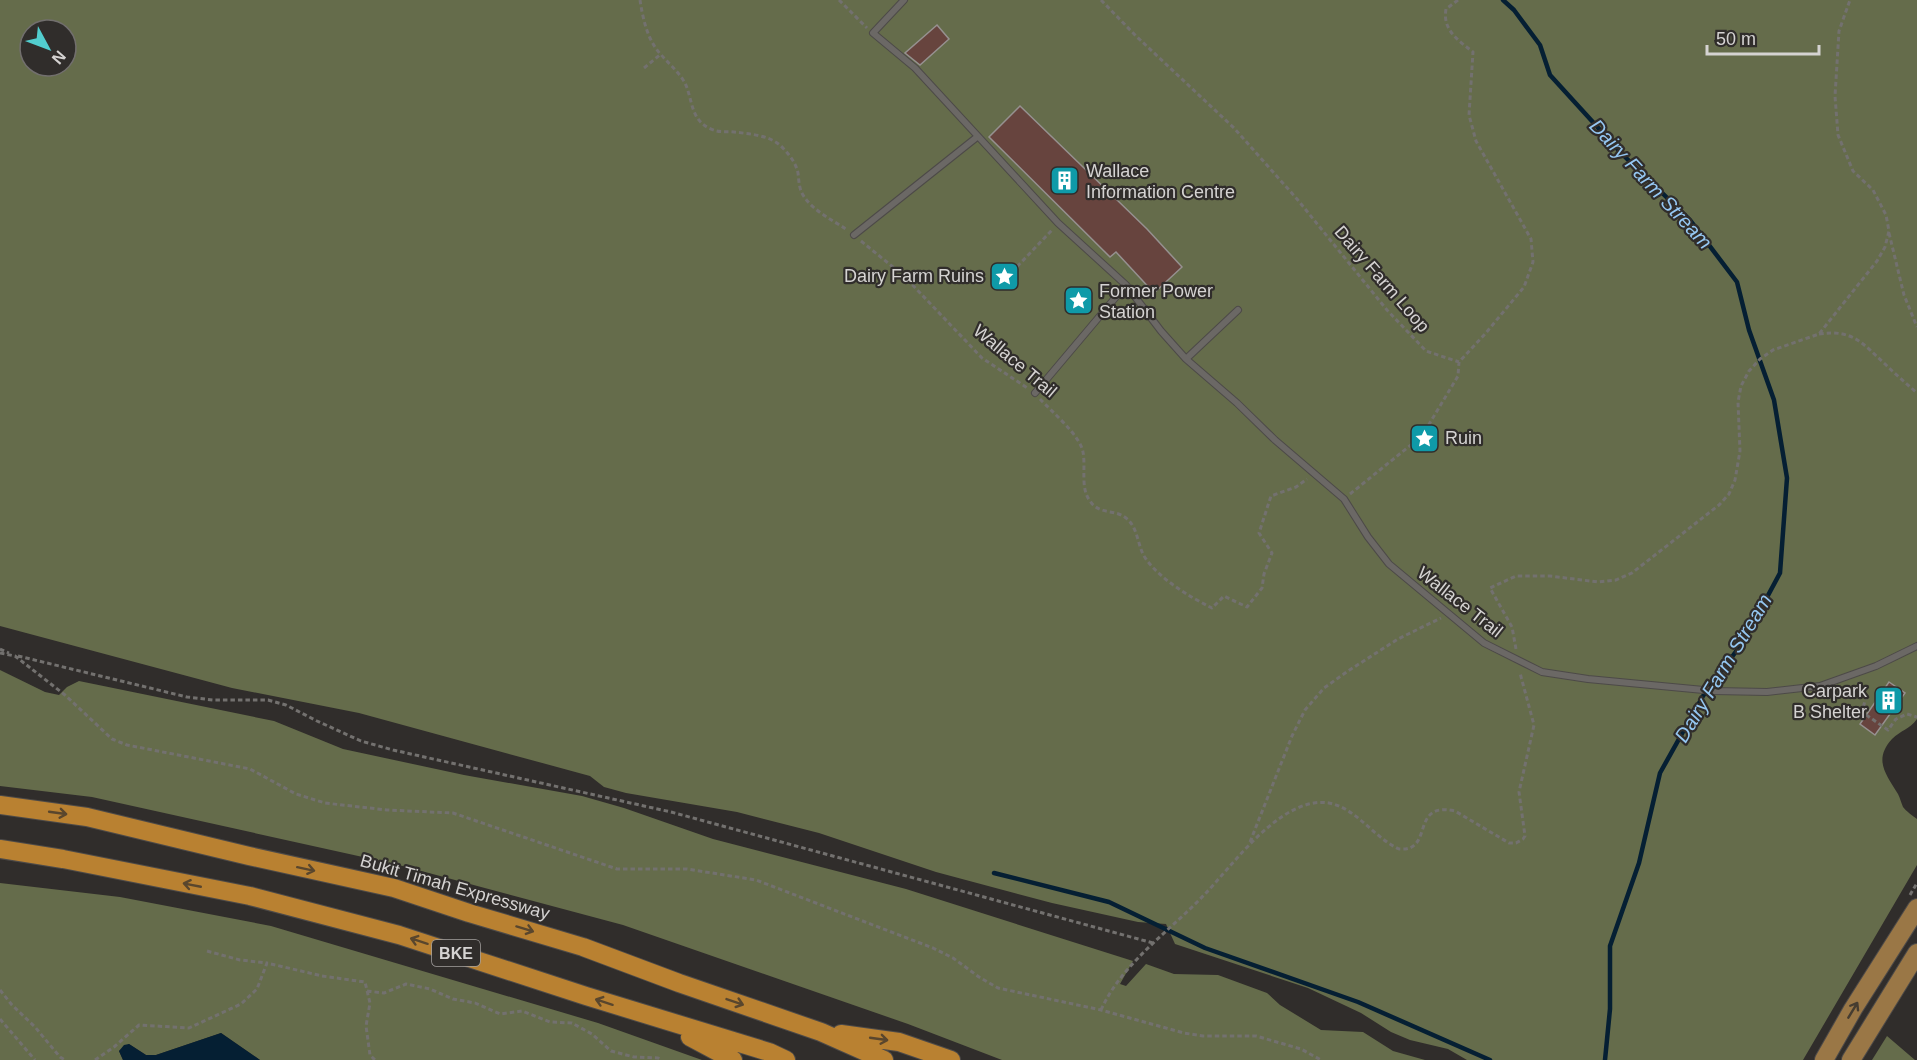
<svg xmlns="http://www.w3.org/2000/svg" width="1917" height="1060" font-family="Helvetica,sans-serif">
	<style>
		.forest { fill: #656c4b; fill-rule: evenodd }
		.water { fill: #051f33 }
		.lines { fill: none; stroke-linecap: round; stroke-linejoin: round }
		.stream { stroke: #051f33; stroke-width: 4.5 }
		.building { fill: #67443e; stroke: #969190; stroke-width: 1.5 }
		.lane-casing { stroke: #4d4a48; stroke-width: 8 }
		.primary-casing { stroke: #4d4a48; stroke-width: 20 }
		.highway-casing { stroke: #4d4a48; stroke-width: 20 }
		.path { stroke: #73716f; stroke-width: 3; stroke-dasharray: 4.5 3; stroke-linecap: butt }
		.lane { stroke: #6b6865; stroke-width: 6 }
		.primary { stroke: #9a7746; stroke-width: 18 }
		.highway { stroke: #b98131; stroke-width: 18 }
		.oneway { stroke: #59462d }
		.oneway2 { stroke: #453c30 }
		.labels { text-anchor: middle; stroke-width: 4.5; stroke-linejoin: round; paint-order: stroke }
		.shield { fill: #302d2b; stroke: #a4a1a0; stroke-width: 1.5 }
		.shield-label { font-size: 16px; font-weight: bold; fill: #d5d3d2 }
		.poi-label { font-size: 18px; fill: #d5d3d2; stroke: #302d2b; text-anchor: start }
		.street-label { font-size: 18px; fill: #d5d3d2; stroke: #302d2b }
		.water-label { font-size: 20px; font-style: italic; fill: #95c7f2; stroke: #302d2b }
	</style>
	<rect width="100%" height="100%" fill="#302d2b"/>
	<path class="forest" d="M0,0h1917v719c-8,11 -16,11 -25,20 -19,21 -6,35 6,55 2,4 3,8 5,13 3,4 10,9 14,12v46l-114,195h-336l-19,-11 -38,-9 -19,-8 -30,-19 -53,-25 -133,-44 -9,-20 -28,-2 -86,-19 -116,-31 -117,-39 -82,-21 -111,-19 -22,-6 -14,-11 -231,-63 -127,-25 -232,-62zM30,30h36v36h-36z
		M0,670l45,22 14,3 8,-8 12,-6 195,40 69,28 121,26 118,21 42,12 89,31 193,50 227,72 -13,23 6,2 20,-22 28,10 44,1 49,18 13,12 41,25 42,2 30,19 32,9h-423l-94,-36 -285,-99 -224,-60 -307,-68 -92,-11z
		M0,883l120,14 151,29 327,97 104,37h-442l-39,-27 -65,22h-10l-17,-11 -10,7 4,9h-123z
		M1887,1036l28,24h-43z"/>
	<path class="water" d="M221,1033l39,27h-137l-4,-9 5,-6 5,-1 17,11h10z"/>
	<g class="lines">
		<path class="stream" d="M1503,0l11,10 26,35 10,30 72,79 68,66 47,62 12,48 25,70 13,78 -7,95 -37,69 -40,54 -43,77 -21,90 -29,83v63l-5,51
			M994,873l115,29 96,46 153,54 132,58"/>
	</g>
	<path class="building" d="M937,25l12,14 -29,26 -15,-12z
		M1020,106l127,123 35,38 -28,26 -38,-41 -6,5 -121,-120z
		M1889,682l16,11 -30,42 -15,-11z"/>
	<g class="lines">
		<defs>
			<path id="lane" d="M904,0l-31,33 42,35 143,155 68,62 35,46 25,28 51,44 38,37 69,59 24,38 21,27 95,79 58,29 46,7 126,12 53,1 53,-6 56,-20 41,-20
				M854,235l123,-98
				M1186,359l52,-49
				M1035,393l91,-108"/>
			<path id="primary" d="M1824,1060l29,-51 64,-101
				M1851,1060l66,-107"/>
			<path id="highway" d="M0,805l87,12 162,39 145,32 75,25 114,34 96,36 142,49 63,28
				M0,849l63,10 187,37 149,39 187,61 183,56 17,8
				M841,1034l58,8 52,18
				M690,1037l43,23"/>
		</defs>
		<use href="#lane" class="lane-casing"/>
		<use href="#primary" class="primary-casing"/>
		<use href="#highway" class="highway-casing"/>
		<path class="path" d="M640,0c2,13 5,28 11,40 8,17 25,27 34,43 8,17 5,37 26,46 8,4 15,2 23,3 16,2 35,3 47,14 8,8 15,17 17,27 1,9 1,15 5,22 9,15 29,25 43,34
			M839,0l28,28
			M1101,0l35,36 98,92 63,71 90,111 39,41 33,11
			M1458,0l-12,9c-4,21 13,32 27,43l-4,63 7,26 55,98 2,23 -9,25 -39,47 -26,28
			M644,68l17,-14
			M1889,233l15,62 13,32
			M861,241l43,35 78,82 47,31
			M1012,272l40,-42
			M1819,334c34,-5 43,9 66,30 10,10 21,19 32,29
			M1040,399c12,13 40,36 43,53 3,16 -3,36 7,49 9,14 25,8 36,17 13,10 11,29 20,41 15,21 44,38 66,49l12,-12 23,11 15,-19 2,-14 8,-21 -13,-20 12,-37 25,-9 11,-8
			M1350,494l72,-58 36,-60 1,-14
			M0,649l9,4
			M1516,649l-4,-22 -22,-39 26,-12h34l48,6 18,-2 16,-7 87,-68 10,-11 6,-14 5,-29 -2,-49 3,-16 8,-15 11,-12 13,-9 46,-16 58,-73 8,-14 4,-16 -3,-16 -13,-25 -20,-19 -15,-36 -3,-39 4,-65 11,-31
			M0,653l15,3 50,39 47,44 15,6 123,24 46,25 29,9 62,7 66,3 164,56h70l69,11 177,68 20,10 26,19 19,11 103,22 83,23 19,3h53l45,13 20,11
			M18,656l169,41 26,3h55l18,5 31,16 44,20 32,9 278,62 482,131
			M1858,682l8,15 -4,15 26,18 8,-11 11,-5 10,3
			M1250,842l42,-106 13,-26 19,-22 24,-17 50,-32 43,-21
			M1910,895l7,-12
			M207,951l33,9 27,3
			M0,990l12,15 23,22 25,30 5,3
			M367,991l17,2 22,-9 24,5 23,10 22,4 25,11 22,-3 28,11 22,1 20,11 19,17 23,6 24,1 3,2
			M1101,1010c21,-47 68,-78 103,-115 28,-29 67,-85 110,-92 36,-6 56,33 85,46 36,3 10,-48 56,-38l54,32h7l7,-4 2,-3 -6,-44 15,-67 -14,-52
			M0,1019l35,41
			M95,1060l19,-13 25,-22 50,3 52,-24 16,-15 10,-26 55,13 43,6 5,21 -4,23 4,29 5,5"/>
		<use href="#lane" class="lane"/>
		<use href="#primary" class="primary"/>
		<use href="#highway" class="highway"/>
	</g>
	<defs><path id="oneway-shaft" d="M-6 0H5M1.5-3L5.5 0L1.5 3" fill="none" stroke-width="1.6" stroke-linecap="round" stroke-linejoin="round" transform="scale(1.5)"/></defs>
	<g class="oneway">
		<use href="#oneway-shaft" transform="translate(58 813) rotate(8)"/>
		<use href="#oneway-shaft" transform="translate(306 869) rotate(12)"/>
		<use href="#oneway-shaft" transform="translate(192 885) rotate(-169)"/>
		<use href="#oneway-shaft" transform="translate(525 929) rotate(17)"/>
		<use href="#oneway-shaft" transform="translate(419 941) rotate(-162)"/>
		<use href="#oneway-shaft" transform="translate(604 1002) rotate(-162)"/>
		<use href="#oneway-shaft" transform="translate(735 1002) rotate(19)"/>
		<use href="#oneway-shaft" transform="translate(879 1039) rotate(8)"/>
	</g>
	<use class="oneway2" href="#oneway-shaft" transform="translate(1853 1010) rotate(-59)"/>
	<defs>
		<symbol id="building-square" viewBox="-11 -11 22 22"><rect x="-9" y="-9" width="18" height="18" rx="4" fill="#0f9aa8" stroke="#302d2b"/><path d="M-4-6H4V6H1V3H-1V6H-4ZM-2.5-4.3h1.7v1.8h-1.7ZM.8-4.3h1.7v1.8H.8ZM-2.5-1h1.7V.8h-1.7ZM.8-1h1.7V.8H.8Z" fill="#fff"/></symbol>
		<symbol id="sight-square" viewBox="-11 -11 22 22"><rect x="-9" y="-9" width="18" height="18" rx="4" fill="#0f9aa8" stroke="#302d2b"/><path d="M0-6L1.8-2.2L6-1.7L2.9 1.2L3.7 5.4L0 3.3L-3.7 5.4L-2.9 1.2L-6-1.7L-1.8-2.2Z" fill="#fff"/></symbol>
	</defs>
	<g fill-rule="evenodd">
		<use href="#building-square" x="1048" y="164" width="33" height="33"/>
		<use href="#sight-square" x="988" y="260" width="33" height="33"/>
		<use href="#sight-square" x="1062" y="284" width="33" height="33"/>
		<use href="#sight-square" x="1408" y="422" width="33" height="33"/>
		<use href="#building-square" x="1872" y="684" width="33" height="33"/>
	</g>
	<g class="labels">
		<rect class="shield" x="432" y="940" width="48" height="26" rx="4.5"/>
		<g class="shield-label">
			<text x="456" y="959">BKE</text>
		</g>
		<g class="poi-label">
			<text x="1086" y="177">Wallace<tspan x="1086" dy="21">Information Centre</tspan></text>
			<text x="984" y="282" text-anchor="end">Dairy Farm Ruins</text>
			<text x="1099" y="297">Former Power<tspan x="1099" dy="21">Station</tspan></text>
			<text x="1445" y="444">Ruin</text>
			<text x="1867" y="697" text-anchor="end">Carpark<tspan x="1867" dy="21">B Shelter</tspan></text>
		</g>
		<g class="street-label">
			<text transform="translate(1382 279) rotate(49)" y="6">Dairy Farm Loop</text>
			<text transform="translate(1015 361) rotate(40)" y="6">Wallace Trail</text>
			<text transform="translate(1460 602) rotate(38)" y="6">Wallace Trail</text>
			<text transform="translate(455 887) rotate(16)" y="6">Bukit Timah Expressway</text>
		</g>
		<g class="water-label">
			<text transform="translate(1651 184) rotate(47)" y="7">Dairy Farm Stream</text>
			<text transform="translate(1723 668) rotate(-59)" y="7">Dairy Farm Stream</text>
		</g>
	</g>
	<g transform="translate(48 48) rotate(131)"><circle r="28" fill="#302d2b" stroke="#726f6e" stroke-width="1.5"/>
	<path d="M0-4.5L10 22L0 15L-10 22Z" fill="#52cdce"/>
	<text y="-9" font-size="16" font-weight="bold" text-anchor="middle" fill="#d5d3d2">N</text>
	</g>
	<path d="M1707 45v9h112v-9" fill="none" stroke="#d5d3d2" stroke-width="3"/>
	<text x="1716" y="45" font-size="18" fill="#d5d3d2" stroke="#302d2b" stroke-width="4.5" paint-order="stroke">50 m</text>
</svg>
